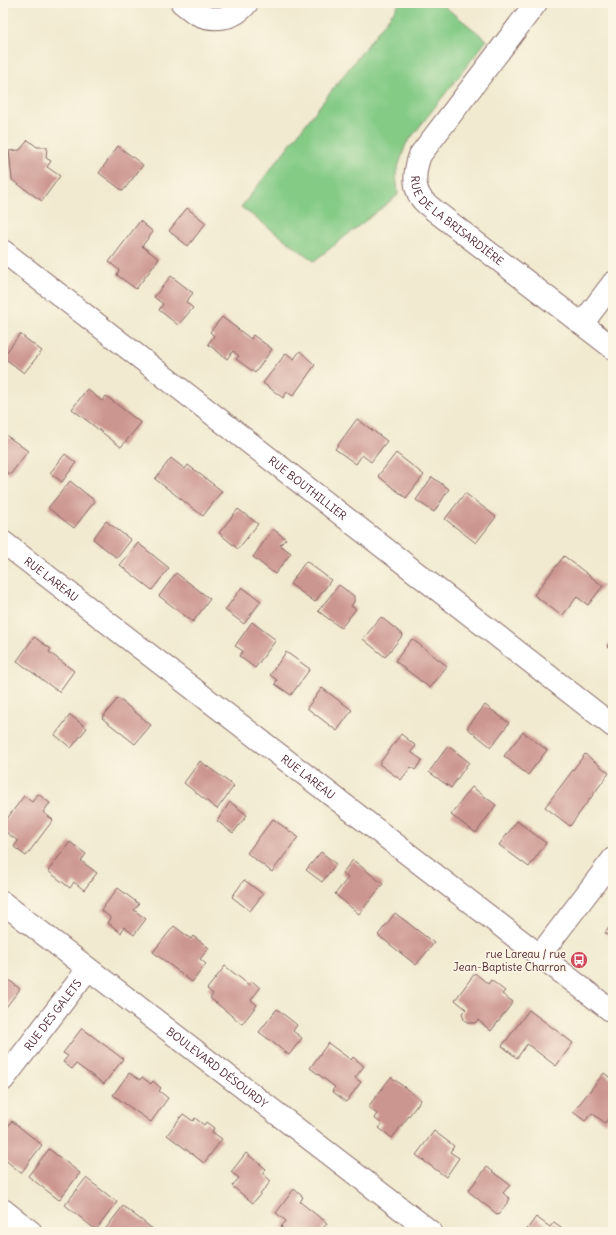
<svg xmlns="http://www.w3.org/2000/svg" width="616" height="1235" font-family="Delius,sans-serif">
	<style>
		.green { fill: #84cb86; stroke: #677558 }
		.building { fill: #cc9690 }
		.lines { fill: none; stroke-linecap: round; stroke-linejoin: round }
		.minor-casing { stroke: #846665; stroke-width: 24 }
		.minor { stroke: #fff; stroke-width: 22 }
		.labels { text-anchor: middle; stroke-width: 3; stroke-linejoin: round; paint-order: stroke }
		.street-label { font-size: 11px; fill: #4a1f2b; stroke: #fcf5e5 }
		.poi-label { font-size: 11px; fill: #4a1f2b; stroke: #fcf5e5; text-anchor: end }
	</style>
	<rect width="100%" height="100%" fill="#fcf5e5"/>
	<filter id="ink" filterUnits="userSpaceOnUse"><feTurbulence type="fractalNoise" baseFrequency=".025" numOctaves="2"/><feDisplacementMap in="SourceGraphic" scale="8" xChannelSelector="R" yChannelSelector="G"/><feConvolveMatrix kernelMatrix="1 2 1 2 8 2 1 2 1" color-interpolation-filters="sRGB"/></filter>
	<filter id="wash" filterUnits="userSpaceOnUse"><feTurbulence type="fractalNoise" baseFrequency=".012" numOctaves="4" result="noise"/><feDisplacementMap in="SourceGraphic" scale="16" xChannelSelector="R" yChannelSelector="G"/><feGaussianBlur stdDeviation="0.9" result="paint"/><feColorMatrix in="noise" values="0 0 0 0 0 0 0 0 0 0 0 0 0 0 0 0 0 1.4 0 .05"/><feComposite in="paint" operator="in"/></filter>
	<g filter="url(#wash)">
		<rect width="100%" height="100%" fill="#f1ead0"/>
		<path class="green" d="M400,3h40l47,37 -81,104 -10,29 2,22 -84,66 -73,-54z"/>
		<g id="blocks">
			<path class="building" d="M28,140l9,7h10l-1,11 5,3 -4,6 13,9 -18,25 -30,-21 -3,-29 11,-1z
				M118,146l25,19 -20,26 -24,-18z
				M187,208l19,15 -18,23 -19,-15z
				M140,221l13,11 -11,14 17,13 -23,30 -19,-14 2,-5 -10,-8z
				M171,276l22,17 -7,9 7,6 -15,17 -19,-15 4,-6 -9,-7z
				M222,317l29,22 2,-4 19,14 -17,24 -19,-14 3,-3 -6,-5 -6,8 -19,-15 6,-8 -4,-4z
				M20,334l22,17 -18,22 -21,-16z
				M300,351l15,14 -22,31 -6,-4 -4,6 -20,-15 23,-30 8,6z
				M87,389l15,12 4,-5 35,27 -20,24 -49,-38z
				M357,419l30,22 -16,21 -9,-7 -6,9 -21,-15z
				M3,433l25,18 -18,24 -7,-6z
				M396,453l28,22 -18,23 -28,-22z
				M65,454l11,9 -14,19 -12,-9z
				M171,458l14,11 3,-4 34,26 -19,25 -48,-37z
				M432,477l17,12 -15,23 -18,-12z
				M70,481l25,20 -21,27 -26,-20z
				M465,493l31,24 -20,26 -31,-24z
				M238,509l20,15 -20,25 -19,-16z
				M106,521l25,19 -14,18 -24,-19z
				M273,529l13,10 -6,6 11,8 -16,21 -22,-17z
				M138,543l31,25 -17,22 -32,-25z
				M564,556l39,30 -15,19 -11,-8 -15,19 -28,-21z
				M306,561l25,19 -16,22 -25,-18z
				M176,573l34,26 -17,23 -34,-26z
				M339,585l15,11v6l-3,4 5,3 -15,19 -23,-17z
				M242,587l19,14 -17,23 -19,-14z
				M381,617l22,18 -18,22 -22,-18z
				M252,622l24,18 -21,28 -16,-12 4,-5 -8,-5z
				M34,637l17,12 -2,3 25,19 -15,21 -42,-31z
				M613,638v14l-6,-6z
				M412,639l35,27 -17,22 -35,-27z
				M286,652l24,17 -19,26 -16,-11 2,-4 -7,-5z
				M322,688l30,22 -15,21 -30,-23z
				M118,698l33,27 -16,19 -33,-26z
				M485,705l24,18 -18,24 -24,-19z
				M70,715l17,13 -16,20 -16,-13z
				M523,732l24,18 -19,25 -24,-19z
				M401,734l15,12 -5,6 11,8 -7,10 -4,-3 -10,13 -22,-16z
				M448,746l21,16 -18,26 -22,-16z
				M585,754l24,19 -39,53 -25,-19z
				M200,761l34,25 -17,23 -33,-26z
				M472,787l24,18 -20,28 -25,-18z
				M38,794l12,9 -7,9 10,8 -27,36 -12,-9 4,-6 -15,-11v-6l21,-28 8,6z
				M230,802l17,13 -14,18 -16,-12z
				M273,819l25,18 -26,35 -25,-19z
				M517,821l29,22 -17,24 -30,-22z
				M70,842l16,12 -5,7 16,12 -13,17 -10,-8 -4,6 -22,-17z
				M321,852l15,12 -14,18 -16,-12z
				M353,860l30,24 -24,30 -24,-20 13,-16 -6,-5z
				M244,880l19,14 -13,17 -18,-14z
				M118,888l21,16 -5,6 12,9 -12,16 -10,-8 -3,6 -13,-10 3,-5 -10,-8z
				M395,913l39,30 -18,22 -38,-30z
				M613,922v17l-8,-6z
				M174,926l17,13 2,-3 16,12 -9,11 6,5 -14,18 -39,-30z
				M225,966l24,19 3,-4 8,7 -9,12 6,5 -15,19 -32,-26 3,-4 -6,-5z
				M475,973l13,11 3,-4 14,11 -3,3 11,8 -22,29 -13,-11 -3,3h-6l-5,-3 -2,-7 4,-4 -11,-9z
				M3,975l17,14 -17,22z
				M277,1009l20,16 -4,6 9,7 -13,17 -30,-23z
				M529,1010l44,33 -17,23 -29,-22 -10,14 -15,-12z
				M82,1028l41,31 -19,25 -28,-20 -4,5 -9,-7 5,-6 -5,-3z
				M328,1043l23,17 2,-3 11,9 -9,12 6,4 -15,20 -14,-11 3,-4 -25,-19z
				M129,1073l11,7 2,-3 9,7 2,-3 8,7 -2,3 9,7 -17,24 -38,-27z
				M604,1073l9,7v32l-8,11 -13,-10 -7,8 -12,-9z
				M391,1077l30,23 -29,38 -13,-10 3,-4 -8,-6 3,-4 -9,-7z
				M183,1114l10,7 2,-3 9,7 2,-3 8,6 -2,4 10,7 -18,24 -37,-28z
				M12,1121l30,24 -21,28 -18,-15v-25z
				M434,1131l20,15 -4,6 9,6 -13,19 -30,-22z
				M49,1149l31,24 -21,27 -31,-24z
				M246,1153l20,16 -4,4 9,8 -18,22 -21,-17 7,-8 -8,-6z
				M487,1167l23,18 -7,8 7,6 -12,16 -30,-24z
				M86,1178l31,24 -21,28 -31,-25z
				M294,1189l9,8 -3,5 27,21 -7,9h-33l-6,-5 5,-6 -10,-8z
				M123,1206l31,24 -1,2h-50z
				M536,1217l14,10 4,-5 14,10h-43z"/>
		</g>
	</g>
	<g filter="url(#ink)">
		<use href="#blocks" fill-opacity="0" stroke="#846665" stroke-width="1"/>
		<g class="lines">
			<defs>
				<g id="minor">
					<path d="M182,3c4,3 9,7 13,10 18,9 39,7 52,-10"/>
					<path id="s1" d="M536,3l-116,152c-5,14 -8,30 1,43 3,5 10,9 14,13l178,137"/>
					<path id="s2" d="M3,251l610,475"/>
					<path d="M582,324l31,-41"/>
					<path id="s3" d="M3,542l610,470"/>
					<path id="s4" d="M3,903l428,329"/>
					<path d="M540,955l73,-96"/>
					<path id="s5" d="M3,1080l85,-111"/>
					<path d="M3,1210l28,22"/>
				</g>
			</defs>
			<use href="#minor" class="minor-casing"/>
			<use href="#minor" class="minor"/>
		</g>
	</g>
	<defs>
		<symbol id="bus-disc" viewBox="-11 -11 22 22"><circle r="9.5" fill="#d1495b" stroke="#fcf5e5"/><path d="M-5-6H5V4H4V6H2V4H-2V6H-4V4H-5ZM-3.5-4V0h7V-4ZM-3.5 1.2v1.5H-2V1.2ZM2 1.2v1.5H3.5V1.2Z" fill="#fff"/></symbol>
	</defs>
	<g fill-rule="evenodd">
		<use href="#bus-disc" x="569" y="950" width="20" height="20"/>
	</g>
	<g class="labels">
		<g class="street-label">
			<text dy="4" stroke="none"><textPath href="#s1" startOffset="276">RUE DE LA BRISARDIÈRE</textPath></text>
			<text dy="4" stroke="none"><textPath href="#s2" startOffset="386">RUE BOUTHILLIER</textPath></text>
			<text dy="4" stroke="none"><textPath href="#s3" startOffset="61">RUE LAREAU</textPath></text>
			<text dy="4" stroke="none"><textPath href="#s3" startOffset="385">RUE LAREAU</textPath></text>
			<text dy="4" stroke="none"><textPath href="#s5" startOffset="82">RUE DES GALETS</textPath></text>
			<text dy="4" stroke="none"><textPath href="#s4" startOffset="270">BOULEVARD DÉSOURDY</textPath></text>
		</g>
		<g class="poi-label">
			<text x="566" y="958">rue Lareau / rue<tspan x="566" dy="13">Jean-Baptiste Charron</tspan></text>
		</g>
	</g>
	<rect width="616" height="1235" fill="none" stroke="#fcf5e5" stroke-width="16"/>
</svg>
